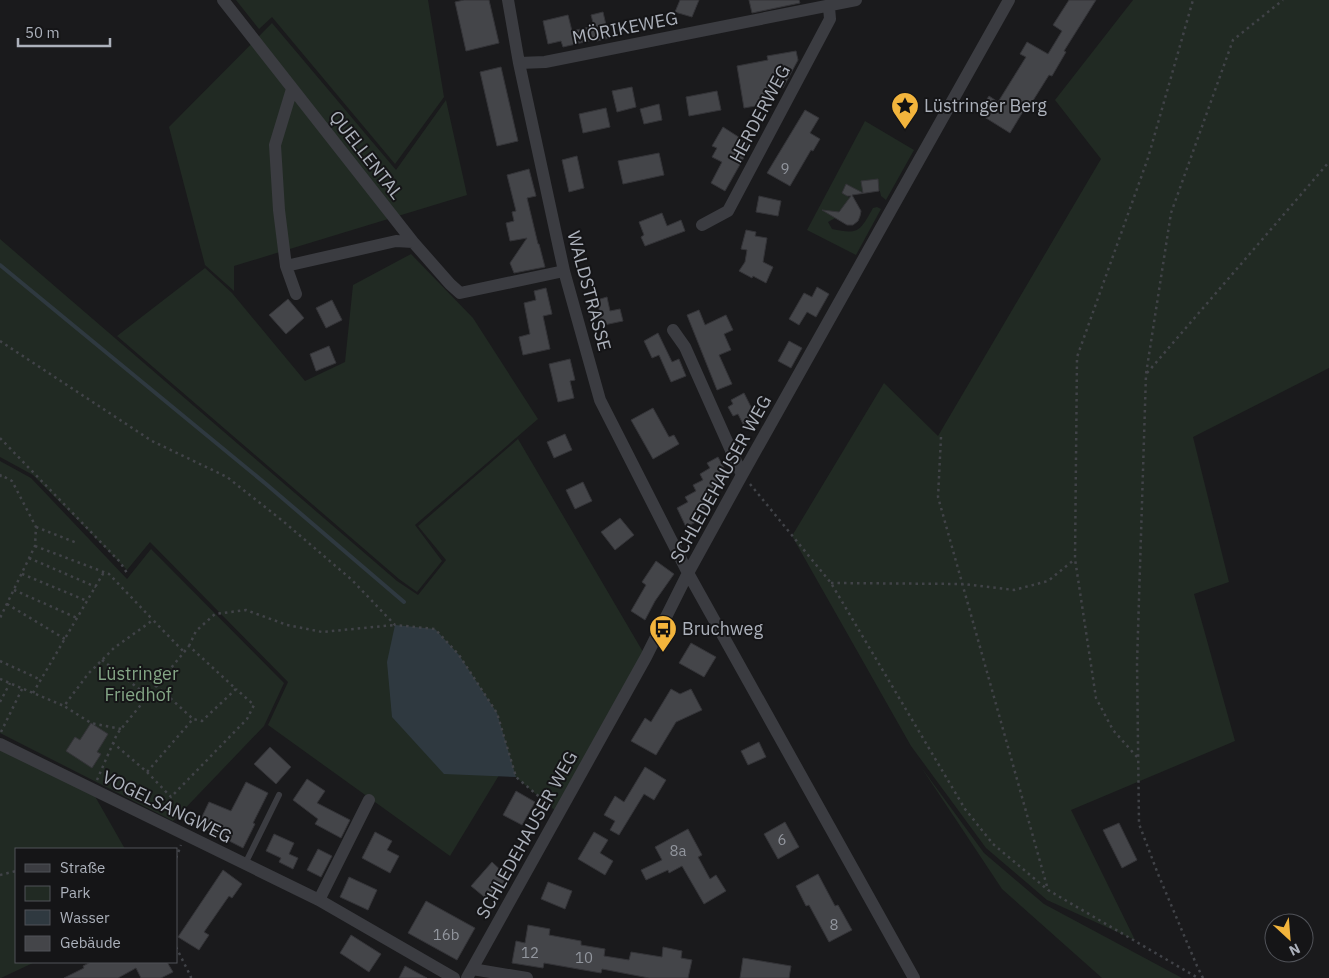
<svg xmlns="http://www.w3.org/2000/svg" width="1329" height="978" font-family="'IBM Plex Sans',sans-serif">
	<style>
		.green { fill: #212a23 }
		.water { fill: #2f3940 }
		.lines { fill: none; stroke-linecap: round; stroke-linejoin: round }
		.stream { stroke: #2f3940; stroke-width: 4 }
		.building { fill: #444549; stroke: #343438 }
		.path { stroke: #414348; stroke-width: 2.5; stroke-dasharray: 2.5 4; stroke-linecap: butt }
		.lane { stroke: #3b3c41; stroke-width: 6 }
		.street { stroke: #3b3c41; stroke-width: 12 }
		.labels { text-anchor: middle; stroke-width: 4; stroke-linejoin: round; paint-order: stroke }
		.number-label { font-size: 15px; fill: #92969e }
		.street-label { font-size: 18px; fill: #acb1bb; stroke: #151517 }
		.poi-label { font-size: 18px; fill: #acb1bb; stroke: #151517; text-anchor: start }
		.park-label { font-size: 18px; fill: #84a686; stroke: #151517 }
	</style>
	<rect width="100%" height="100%" fill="#1a1a1c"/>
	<path class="green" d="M236,0h192l16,97 -49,67 -123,-147 -13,12z
		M1133,0h196v368l-136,69 36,145 -35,12 41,147 -164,69 64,130 -88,-40 -61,-52 -75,-102 -119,-210 92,-153 54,53 163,-277 -46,-59z
		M272,23l124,147 50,-70 21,95 -233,71v25l-29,-26 -36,-138z
		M865,121l49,29 -28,50 -5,-4 -4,-17 -15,2 1,13h-3l-5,-5 -9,-5 -4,9 8,5 -3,5 -8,8v5l-11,6 4,7c27,6 28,2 41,-21l4,-1 4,2 -25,46 -49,-25z
		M0,239l397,342 21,14 28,-35 -28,-34 100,-87 128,218 -88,156 -54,-46 -54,89 -182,-131 20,-43 -138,-140 -23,28 -94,-95 -33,-18z
		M411,254l62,64 65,101 -123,106 27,36 -25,31 -18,-13 -282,-243 88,-68 27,25 73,88 40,-19 8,-77z
		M0,461l31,17 96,101 24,-30 133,134 -20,43 -91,95 -173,-88z
		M0,744l92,47 33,58h-109v113h19l-34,16h-1z
		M921,767l63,86 60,51 138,74h-80l-100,-89z"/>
	<path class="water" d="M395,625l40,4 24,26 38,58 19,64 -72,-3 -52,-57 -5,-55z"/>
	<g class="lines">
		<path class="stream" d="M0,265l266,219 138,118"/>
	</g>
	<path class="building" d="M464,0h25l10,43 -33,8 -11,-49z
		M680,0h19l-7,17 -17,-5z
		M749,0h50l1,3 -48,10z
		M1069,0h27l-32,51 2,1 -14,24 -3,-1 -20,32 -2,-2 -17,28 -32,-20 11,-17 9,6 28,-45 -6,-3 7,-12 21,12 14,-23 -9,-6z
		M603,12l6,26 -12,3v-2l-34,8 -2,-6 -13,3 -5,-23 25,-6 4,16 22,-5 -3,-11z
		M796,51l2,9 -15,28 -18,3 2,13 -23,4 -7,-42 31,-6 -1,-4z
		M501,67l17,74 -21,5 -17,-74z
		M632,87l4,20 -19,5 -5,-21z
		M717,91l4,19 -32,6 -3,-19z
		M659,104l3,16 -18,4 -4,-15z
		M606,108l4,19 -27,6 -4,-19z
		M805,110l14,8 -9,15 10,6 -7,12 -2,-1 -21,36 -23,-13z
		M723,127l28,18 -26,46 -14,-8 11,-21 -10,-5 5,-9 -5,-2z
		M659,153l5,22 -41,9 -5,-23z
		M577,156l7,32 -15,4 -7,-32z
		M529,169l7,27 -9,2 11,46h1l6,23 -31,6 -4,-10 17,-25 -17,3 -4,-18 8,-2 -2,-9 4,-1 -9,-36z
		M878,179l1,12 -27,4 9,16 -1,5 -2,5 -5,4h-6l-25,-15 17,2 12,-16h-4l-5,-3 4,-9 17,9 -2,-12z
		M759,196l22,5 -3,15 -22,-4z
		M662,213l5,13 14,-6 4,11 -40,15 -4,-9 3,-2 -5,-13z
		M746,230l10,2 -1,4 12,2 -4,24 10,5 -7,16 -13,-7 -1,2 -13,-7 6,-9 2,-12 -6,-1z
		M817,287l12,7 -13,23 -9,-5 -8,13 -10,-6 15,-26 8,4z
		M546,288l6,26 -9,2 7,33 -27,6 -4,-18 11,-3 -6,-31 12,-3 -2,-9z
		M607,297l3,14 10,-2 3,12 -24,5 -2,-12h3l-3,-14z
		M288,299l16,19 -18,16 -17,-19z
		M332,300l10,20 -16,8 -10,-20z
		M699,310l6,15 21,-10 7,15 -9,4 7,16 -12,5 13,29 -15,6 -30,-75z
		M658,333l14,29 7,-3 7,17 -15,6 -12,-27 -7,3 -8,-17z
		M789,341l13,7 -11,20 -13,-7z
		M329,346l7,17 -20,8 -6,-17z
		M570,359l5,21 -5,1 4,17 -16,4 -9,-38z
		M744,393l12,24 -13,7 -5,-10 -5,2 -5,-9 5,-3 -2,-4z
		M653,408l16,29 5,-2 5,9 -26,15 -22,-39z
		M565,434l7,16 -18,8 -7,-16z
		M718,457l10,18 -11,6 3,5 -10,6 3,6 -11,5 3,6 -10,6 3,6 -12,6 -9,-19 11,-6 -3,-5 11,-6 -3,-6 10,-5 -3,-6 10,-6 -3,-5z
		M583,482l9,19 -17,8 -9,-19z
		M620,518l14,17 -19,15 -14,-18z
		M656,561l18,13 -19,27 -10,19 -14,-9 15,-26 -4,-3z
		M691,643l25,14 -12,20 -25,-14z
		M671,689l9,5 11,-5 11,21 -26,12 -20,33 -25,-14 14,-23 6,4z
		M91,723l17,11 -11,18 4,2 -9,14 -26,-17 9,-14 5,3z
		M759,742l7,15 -18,8 -7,-14z
		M270,747l21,20 -15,17 -22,-20z
		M645,767l21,13 -12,20 -10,-6 -25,41 -9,-5 5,-9 -11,-6 11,-19 9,6z
		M307,779l18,12 -8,12 33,17 -9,18 -26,-14 3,-5 -25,-19z
		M246,782l22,11 -15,30 2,1 -12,24 -45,-23 11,-23 22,9z
		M516,791l19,11 -13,23 -19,-10z
		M785,822l14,25 -21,12 -14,-25z
		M1119,823l18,37 -15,8 -19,-38z
		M688,829l14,26 -4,2 12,22 6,-4 10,16 -22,13 -22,-38 -13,7 -1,-3 -22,10 -5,-10 21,-10 -7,-13z
		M375,832l17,9 -5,9 12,6 -9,17 -28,-15z
		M594,832l14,8 -8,13 13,8 -8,14 -27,-16z
		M274,834l20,9 -5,11 9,4 -5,11 -14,-7 2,-4 -15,-7z
		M318,849l14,7 -11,21 -14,-7z
		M492,862l16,15 -20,23 -17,-14z
		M223,870l19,14 -10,14 -3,-2 -25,36 5,3 -10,15 -21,-13z
		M818,874l17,32 3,-1 14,25 -23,12 -20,-37 -3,1 -10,-20z
		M349,877l28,13 -9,20 -28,-13z
		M548,882l24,9 -7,18 -24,-10z
		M426,901l49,27 -18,32 -49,-27z
		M528,925l22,4 -1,6 32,6v4l24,4 -1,7 25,4 2,-8 31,5 1,-10 19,4 -1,7 11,2 -4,18h-39l-47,-9 -1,4 -57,-10 -1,5 -31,-5 4,-22 9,2z
		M351,935l30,19 -12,18 -29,-19z
		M743,958l48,8 -2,12h-49z
		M91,962h76l6,10 -12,6h-20l-5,-10 -18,10h-54l20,-10 -1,-2z
		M405,966l22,12h-28z"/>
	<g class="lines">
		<path class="path" d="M0,341l152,100 75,36 57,45 68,58 43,45 40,4 24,26 38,58 19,64 33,28
			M1147,373l182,-211
			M941,437l-3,60 110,393
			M0,438l120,124 7,11
			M0,477l1,-2 11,6 24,46 -1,19 -35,72
			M750,484l81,99 134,226 28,35 55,46 150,88
			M36,527l41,16
			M35,546l74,28 44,46
			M29,558l67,29
			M22,574l65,27
			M831,583l132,1 51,6 34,-9 27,-22
			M14,590l63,28
			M7,604l58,35
			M189,646l7,-15 19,-17 31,-4 41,15 35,7 73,-7
			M102,660l46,36
			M0,661l41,19
			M0,679l64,27
			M156,685l37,34
			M33,693l71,-121
			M0,702l10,-19
			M121,729l-30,-6 -27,-17 24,-32 26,-26 39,-28 31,32
			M1,732l21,-43
			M1137,757l-24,-27 -17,-32 -21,-139 2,-202 71,-199 45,-158
			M147,772l24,25 76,-78 7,-14 -18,-16
			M97,780l20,-46 72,-88 47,43 -34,32 -9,-2 -46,53 -34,-29
			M176,858l5,-13
			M0,875l16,-4
			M176,947l15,30 -2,1
			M1203,978l-6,-12 -39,-92 -19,-50 -2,-161 9,-289 25,-161 62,-173 50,-40"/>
		<path class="lane" d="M245,864l34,-69"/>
		<path class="street" d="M223,0l190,242 37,42 10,9 104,-22
			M508,0l11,63 45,208 36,129 88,173 226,405
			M519,63l26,-1 311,-62
			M292,89l-17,56 4,65 7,56 10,28
			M702,225l26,-14 102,-192 -1,-12
			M286,266l110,-25 17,1
			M673,330l12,17 57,128
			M0,744l319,156 135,78
			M319,900l50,-100
			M472,969l55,9
			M467,978l179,-321 42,-84 54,-98 267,-475"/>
	</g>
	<defs>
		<symbol id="sight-pin" viewBox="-11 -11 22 30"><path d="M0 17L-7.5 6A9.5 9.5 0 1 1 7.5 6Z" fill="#f2b43c" stroke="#151517"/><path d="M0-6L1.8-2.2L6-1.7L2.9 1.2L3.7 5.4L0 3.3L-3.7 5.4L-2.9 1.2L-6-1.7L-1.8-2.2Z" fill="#111"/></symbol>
		<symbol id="bus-pin" viewBox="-11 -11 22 30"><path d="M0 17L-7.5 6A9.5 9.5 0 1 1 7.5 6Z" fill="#f2b43c" stroke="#151517"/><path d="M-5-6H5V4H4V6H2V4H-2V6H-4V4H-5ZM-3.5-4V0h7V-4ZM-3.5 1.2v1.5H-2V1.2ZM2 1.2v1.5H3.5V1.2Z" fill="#111"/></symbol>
	</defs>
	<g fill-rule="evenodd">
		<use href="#sight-pin" x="889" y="90" width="32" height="43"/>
		<use href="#bus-pin" x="647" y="613" width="32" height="43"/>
	</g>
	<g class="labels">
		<g class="number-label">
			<text x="785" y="174">9</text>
			<text x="782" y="845">6</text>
			<text x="678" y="856">8a</text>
			<text x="834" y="930">8</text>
			<text x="446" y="940">16b</text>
			<text x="530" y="958">12</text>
			<text x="584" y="963">10</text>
		</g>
		<g class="street-label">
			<text transform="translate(625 28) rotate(-11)" y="6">MÖRIKEWEG</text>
			<text transform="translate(760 114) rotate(-62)" y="6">HERDERWEG</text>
			<text transform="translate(366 155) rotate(52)" y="6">QUELLENTAL</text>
			<text transform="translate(589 291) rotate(75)" y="6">WALDSTRASSE</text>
			<text transform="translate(721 479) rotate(-61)" y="6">SCHLEDEHAUSER WEG</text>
			<text transform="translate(167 807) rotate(26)" y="6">VOGELSANGWEG</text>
			<text transform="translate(527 835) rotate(-61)" y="6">SCHLEDEHAUSER WEG</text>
		</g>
		<g class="poi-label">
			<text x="924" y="112">Lüstringer Berg</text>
			<text x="682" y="635">Bruchweg</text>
		</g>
		<g class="park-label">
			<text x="138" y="680">Lüstringer<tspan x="138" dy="21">Friedhof</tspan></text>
		</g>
	</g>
	<rect x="15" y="848" width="162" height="115" fill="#151517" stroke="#515359"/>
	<rect x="25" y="864" width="25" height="8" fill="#3b3c41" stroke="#515359"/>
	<text x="60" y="873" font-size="15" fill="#acb1bb">Straße</text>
	<rect x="25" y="886" width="25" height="15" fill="#212a23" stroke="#515359"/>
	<text x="60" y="898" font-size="15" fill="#acb1bb">Park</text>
	<rect x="25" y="910" width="25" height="15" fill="#2f3940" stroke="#515359"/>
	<text x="60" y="923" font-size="15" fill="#acb1bb">Wasser</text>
	<rect x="25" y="936" width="25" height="15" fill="#444549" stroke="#515359"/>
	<text x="60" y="948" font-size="15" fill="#acb1bb">Gebäude</text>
	<g transform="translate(1289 938) rotate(154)"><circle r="24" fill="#151517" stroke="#515359"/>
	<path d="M0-4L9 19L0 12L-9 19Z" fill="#f2b43c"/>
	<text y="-8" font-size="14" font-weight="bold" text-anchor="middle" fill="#acb1bb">N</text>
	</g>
	<path d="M18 38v8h92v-8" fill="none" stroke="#acb1bb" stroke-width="2.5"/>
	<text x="25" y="38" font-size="15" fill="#acb1bb" stroke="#151517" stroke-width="4" paint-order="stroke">50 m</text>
</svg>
